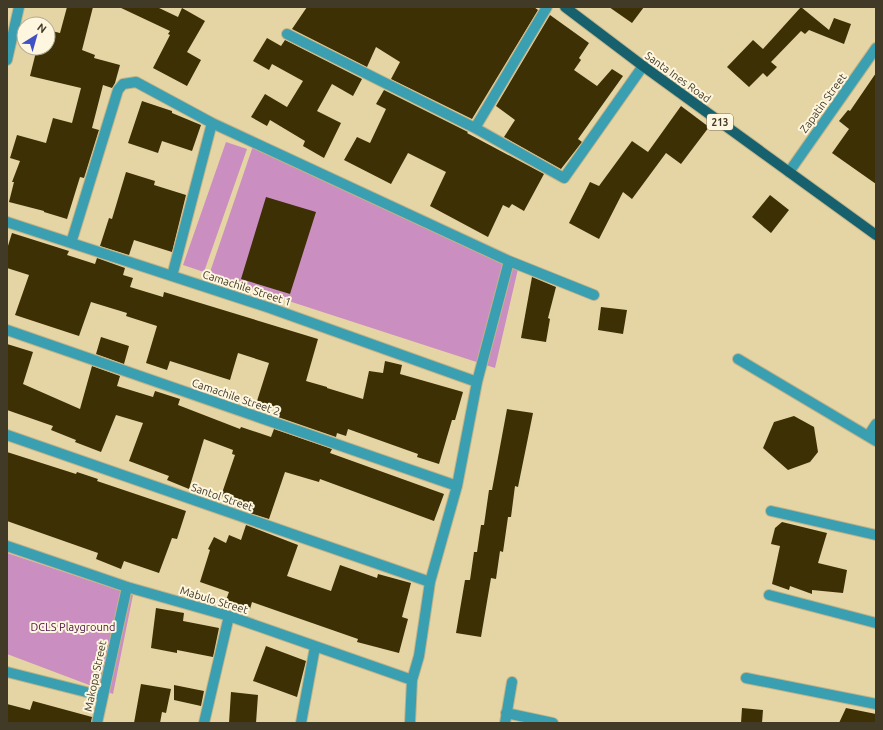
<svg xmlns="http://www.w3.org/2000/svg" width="883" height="730" font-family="Ubuntu,sans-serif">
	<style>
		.green { fill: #ca8ec1 }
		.building { fill: #3d3005 }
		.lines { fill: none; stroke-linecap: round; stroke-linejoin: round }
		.minor-casing { stroke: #c1b388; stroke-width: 12 }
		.major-casing { stroke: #c1b388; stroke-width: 12 }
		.minor { stroke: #3a9fb1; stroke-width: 10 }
		.major { stroke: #16616d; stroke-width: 10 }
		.labels { text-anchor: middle; stroke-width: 4; stroke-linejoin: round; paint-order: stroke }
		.shield { fill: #fef6de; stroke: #7a725e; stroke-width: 1 }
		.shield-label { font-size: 10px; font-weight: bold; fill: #413a27 }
		.street-label { font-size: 11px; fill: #413a27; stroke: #fef6de }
		.park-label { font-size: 11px; fill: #4a1145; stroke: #fef6de }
	</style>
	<rect width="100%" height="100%" fill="#e5d5a4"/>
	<path class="green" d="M226,142l21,7 -43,123 -21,-7z
		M253,146l265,123 -23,99 -286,-93z
		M7,553l126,42 -20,99 -106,-40z"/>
	<path class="building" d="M67,7h26l-11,43 13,5 -1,3 26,7 -5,18 -3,5 -9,-3 -11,43 7,2 -1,3 -14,45 -4,-1 -13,42 -23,-7v-1l-35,-9 5,-20h-2l8,-21 -10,-3 7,-23 29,8 7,-25 19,5 9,-35 -51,-12 7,-28h11v-18l12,3z
		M119,7h38l21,10 4,-9 23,13 -18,31 14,8 -14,26 -34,-18 17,-33 -2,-1 2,-3z
		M307,7h227l4,3 -66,109 -81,-40 9,-17 -24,-15 -9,20 -75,-38z
		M609,7h35l-12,16z
		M801,7l28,23 5,-12 17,6 -7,20 -35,-14 -4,4 -4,-3 -30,31 6,5 -10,10 -4,-4 -14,14 -22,-20 26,-27 10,9z
		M550,15l39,28 -10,15 2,2 -7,10 23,16 15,-17 11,7 -45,63 4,3 -21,27 -57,-32 11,-17 -19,-14z
		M267,38l14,8 4,-6 77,39 -9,17 -21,-12 -15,27 24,12 -17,35 -21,-12 2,-5 -35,-21 -3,6 -16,-9 14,-23 22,13 16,-26 -31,-17 -3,6 -16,-9z
		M876,73v111l-44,-31 17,-24 -10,-8 9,-11 2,1z
		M384,90l84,42 -1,1 77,41 -20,37 -12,-7 -3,4 -6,-3 -15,32 -58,-31 16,-34 -38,-19 -17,31 -47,-24 13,-23 13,6 16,-34 -10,-5z
		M142,101l30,10v2l29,12 -9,26 -30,-10 -4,12 -30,-10z
		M681,106l28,21 -28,37 -15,-11 -34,46 -9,-7 -24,47 -30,-16 21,-41 9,4 33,-45 16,11z
		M126,172l29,9 -1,4 32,10 -14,57 -38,-12 -5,15 -29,-9 9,-28 3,1z
		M770,195l19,15 -18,23 -19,-16z
		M266,197l50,15 -26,82 -49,-15z
		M12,233l57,18 -2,4 28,9 2,-6 28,10 -2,7 10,3 -3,9 33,10 1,-5 154,47 -12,42 21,6v1l36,11 6,-28 14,2 2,-12 17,4 -2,9 63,18 -8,28h-3l-13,44 -22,-7 1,-3 -70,-25 -2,7 -9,-3 -1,4 -58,-20 3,-8 -24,-8 12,-38 -31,-10 -8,27 -60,-19 -3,9 -21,-7 11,-37 -31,-10 1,-3 -36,-11 -12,34 -64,-21 14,-40 -22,-7v-19z
		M532,277l24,10 -8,31 2,1 -4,23 -25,-4z
		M601,307l26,3 -4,24 -25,-4z
		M101,337l28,9 -5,18 -28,-10z
		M7,344l26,8 -10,32 57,25 12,-43 28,10 -3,10 36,11 2,-6 25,8 -2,6 62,24 1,-2 30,10 3,-8 58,20 -2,4 114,41 -10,27 -114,-42 -1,3 -34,-10 -16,47 -19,-6 3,-7 -32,-10 14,-41 -3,-1 1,-4 -29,-11 -15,50 -22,-9 2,-4 -40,-15 14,-38 -27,-8 -15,37 -26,-10 1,-2 -25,-10 2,-4 -46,-16z
		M507,409l26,4 -15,74 -3,-1 -4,31h-3l-5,35 -3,-1 -4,28 -5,-1 -10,59 -25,-4 9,-53h5l4,-28h3l4,-27h3l5,-35h3z
		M794,416l20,11 4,25 -8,10 -22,8 -25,-22 11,-26z
		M7,452l69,22 1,-2 21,7 -1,2 89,30 -9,28 -5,-1 -13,35 -35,-12 -3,8 -25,-10 2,-6 -91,-32z
		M782,522l45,11 -9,30 29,7 -4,23 -31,-3v4l-22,-8 -1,4 -17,-6 8,-38 -9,-2 4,-16z
		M246,525l52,20 -11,31 44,15 9,-26 37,13 1,-4 33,9 -9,34 6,2 -9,34 -42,-11 1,-3 -106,-37 -2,7 -24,-9 3,-8 -29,-10 10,-32 -2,-1 6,-12 12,6 3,-8 12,5z
		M156,608l28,5 -1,8 36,7 -6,29 -36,-7v3l-26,-5z
		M266,646l40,15 -9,36 -44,-16z
		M141,684l30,5 -5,24 -4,-1 -2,11h-26z
		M174,685l30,6 -3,15 -27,-6z
		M231,692l27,3 -2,28h-27z
		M33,701l59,16 -1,6h-84v-19l23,6z
		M742,708l21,2 -1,13h-21z
		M846,708l30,6v9h-37z"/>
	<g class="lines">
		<defs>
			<path id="minor" d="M287,34l188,94 89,50 79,-112
				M7,60l12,-53
				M475,128l72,-121
				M789,172l87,-124
				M7,222l263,86 207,74
				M71,243l47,-153 5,-6 13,-2 76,41 297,138 85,34
				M172,276l40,-153
				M7,330l450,156
				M738,359l138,82
				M7,435l423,147
				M868,436l8,-12
				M771,511l105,24
				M7,546l120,41 102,29 183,64
				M769,595l107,28
				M7,672l95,24
				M746,678l130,26
				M506,713l47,10
				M97,723l30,-136
				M204,723l25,-107
				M301,723l14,-76
				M410,723l2,-43 7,-24 11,-74 27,-96 20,-104 32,-121
				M505,723l7,-41"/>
			<path id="major" d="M565,7l78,59 233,169"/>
		</defs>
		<use href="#minor" class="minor-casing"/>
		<use href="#major" class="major-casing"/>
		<use href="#minor" class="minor"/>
		<use href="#major" class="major"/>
	</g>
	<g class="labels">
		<rect class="shield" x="707" y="114" width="26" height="16" rx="3"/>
		<g class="shield-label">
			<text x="720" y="126">213</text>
		</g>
		<g class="street-label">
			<text transform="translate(678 77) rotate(36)" y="4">Santa Ines Road</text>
			<text transform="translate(823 103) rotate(-54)" y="4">Zapatin Street</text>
			<text transform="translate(247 288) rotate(18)" y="4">Camachile Street 1</text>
			<text transform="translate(236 397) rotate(19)" y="4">Camachile Street 2</text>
			<text transform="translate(222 497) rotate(19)" y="4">Santol Street</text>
			<text transform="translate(214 600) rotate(17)" y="4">Mabulo Street</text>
			<text transform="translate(95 676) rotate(-78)" y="4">Makopa Street</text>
		</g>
		<g class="park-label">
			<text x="73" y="631">DCLS Playground</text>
		</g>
	</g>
	<rect width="883" height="730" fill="none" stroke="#413a27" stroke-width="16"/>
	<g transform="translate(36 36) rotate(37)"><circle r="19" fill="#fef6de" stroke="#b2ab95"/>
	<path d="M0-3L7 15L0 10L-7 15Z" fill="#4051c5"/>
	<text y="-6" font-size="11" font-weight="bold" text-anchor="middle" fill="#413a27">N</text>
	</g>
</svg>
